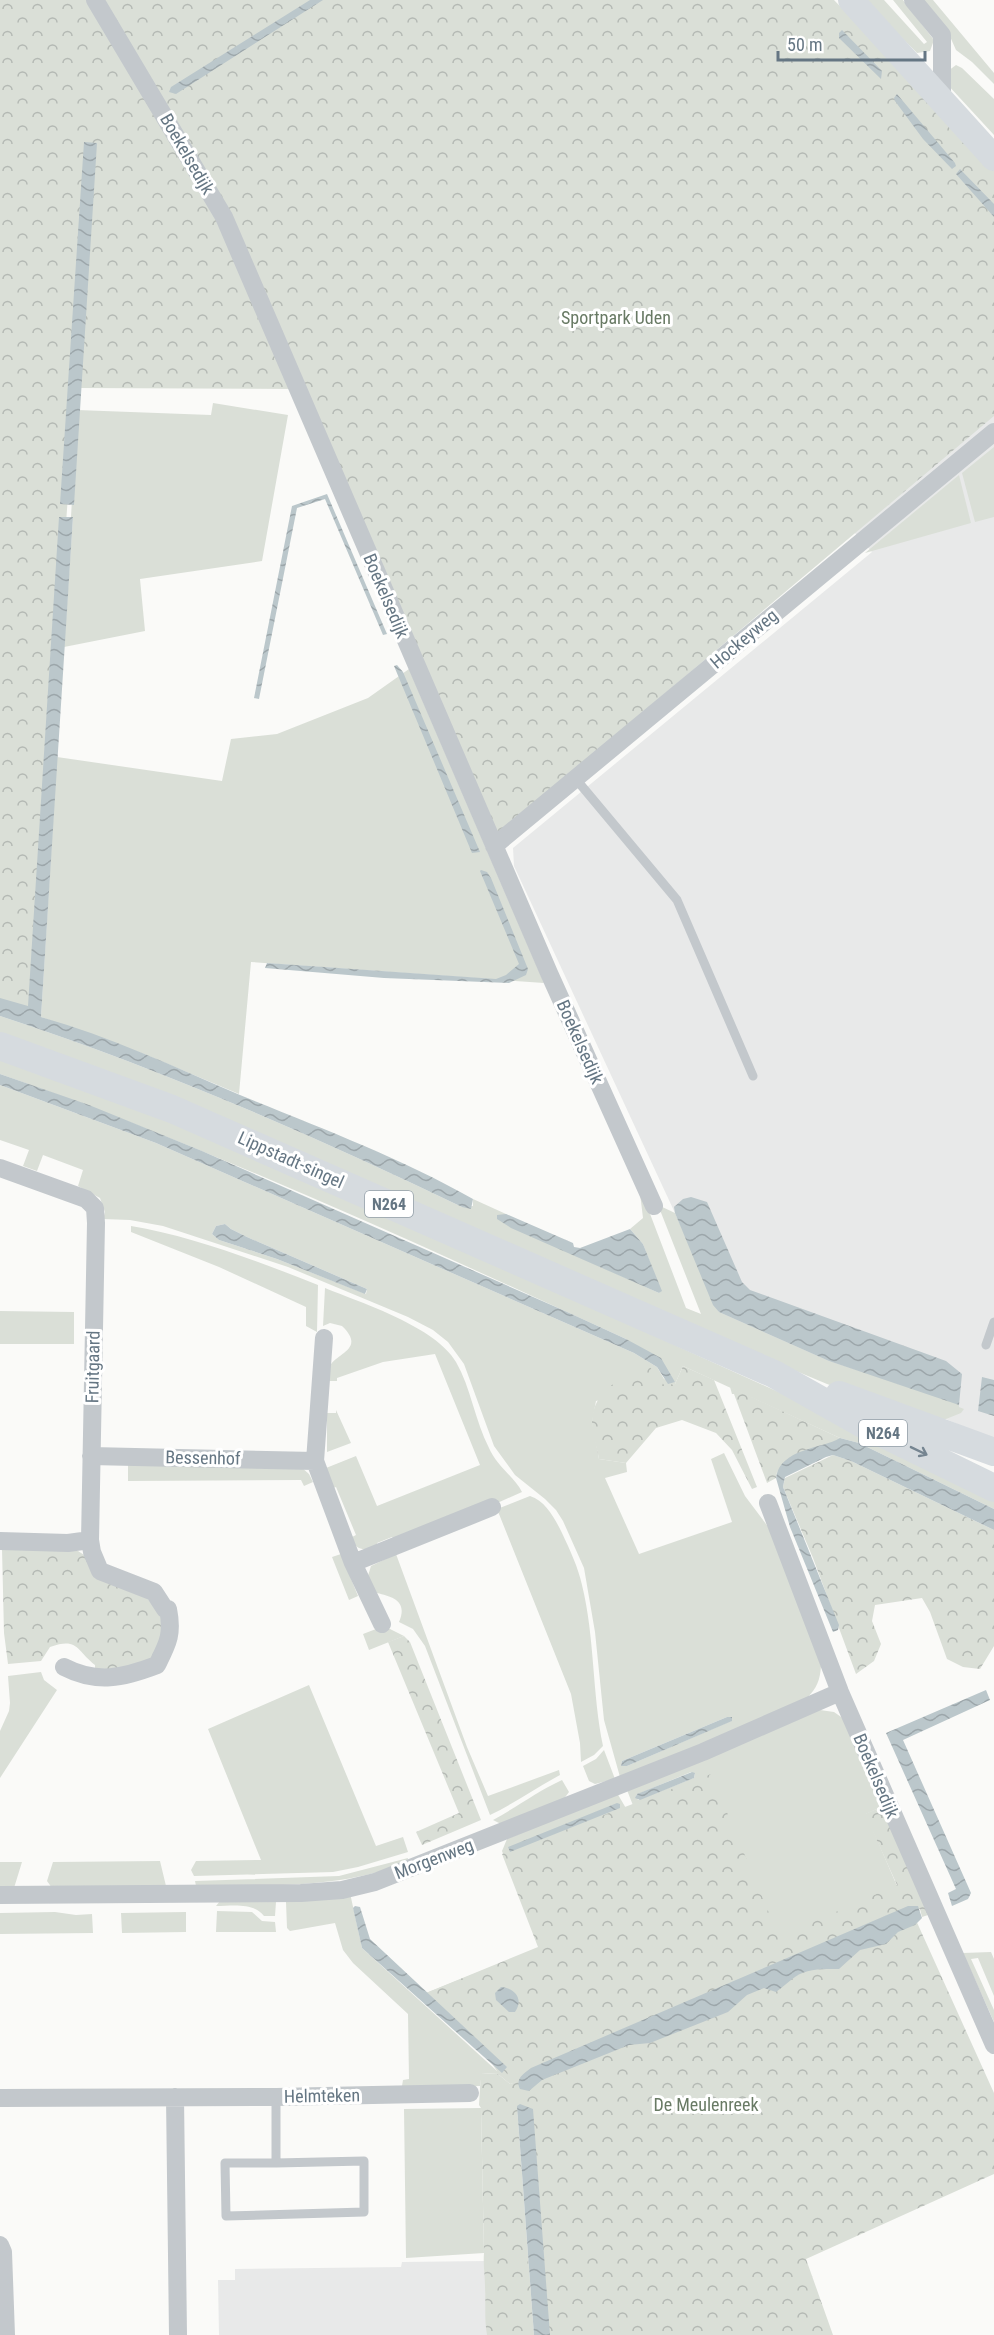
<svg xmlns="http://www.w3.org/2000/svg" width="994" height="2335" font-family="'Roboto Condensed',sans-serif">
	<style>
		.built { fill: #e8e9e9 }
		.grass { fill: #dadfd7; fill-rule: evenodd }
		.forest { fill: url(#forest-crowns) }
		.water { fill: url(#water-waves) }
		.lines { fill: none; stroke-linecap: round; stroke-linejoin: round }
		.lane { stroke: #c3c8cc; stroke-width: 9 }
		.street { stroke: #c3c8cc; stroke-width: 18 }
		.secondary { stroke: #d6dbdf; stroke-width: 26 }
		.primary { stroke: #d6dbdf; stroke-width: 28 }
		.oneway { stroke: #768591 }
		.labels { text-anchor: middle; stroke-width: 6; stroke-linejoin: round; paint-order: stroke }
		.shield { fill: #fff; stroke: #939fa8; stroke-width: 1.5 }
		.shield-label { font-size: 16px; font-weight: bold; fill: #657683 }
		.street-label { font-size: 18px; fill: #657683; stroke: #fff }
		.park-label { font-size: 18px; fill: #687a64; stroke: #fff }
	</style>
	<defs>
		<pattern id="forest-crowns" width="20" height="18" patternUnits="userSpaceOnUse" patternTransform="scale(1.5)"><rect width="20" height="18" fill="#dadfd7"/><path d="M2 6a3 3 0 1 1 6 0M12 15a3 3 0 1 1 6 0" fill="none" stroke="#b4b9b4"/></pattern>
		<pattern id="water-waves" width="16" height="10" patternUnits="userSpaceOnUse" patternTransform="scale(1.5)"><rect width="16" height="10" fill="#bbc7cb"/><path d="M0 5q4-4 8 0t8 0" fill="none" stroke="#9ca6aa"/></pattern>
	</defs>
	<rect width="100%" height="100%" fill="#fafaf8"/>
	<path class="built" d="M994,340v1100l-268,-117 -212,-457 -1,-18 359,-296 -72,-80z
		M487,2261l2,74h-270l-1,-55h17v-11l166,-2 1,-5z"/>
	<path class="grass" d="M865,0h19l40,44 3,-2 -34,-42h10l31,40 -4,11 -13,2z
		M922,0h11l61,73v11l-22,-22 -16,-12 -8,-18z
		M956,65l6,3 32,31v36l-47,-51 1,-13z
		M213,403l75,12 -26,146 -122,18 5,52 -81,16 9,-130h-2l6,-107 134,5z
		M994,447v70l-19,5 -13,-49z
		M959,475l12,48 -106,30z
		M409,669l135,314 -293,-21 -12,132 -95,-40 -103,-37 16,-260 165,24 9,-42 46,-5 91,-36z
		M0,1016c157,51 312,119 462,191l11,-1v-7l33,15 62,38 91,41 2,-2 -18,-47 -13,-15 13,-11 -4,-33 47,123 15,6 -43,-109 17,8 44,99 110,49 130,42v4l5,2 -3,4 -25,10 -109,-39 -827,-348z
		M0,1058l113,39 157,65 544,246 180,85v16l-135,-66 -19,-5 -157,-72 -8,18 -79,17 -4,21 7,37 27,4 1,9 -22,6 34,76 93,-32 -21,-63 13,-6 21,43 33,44 43,126c-1,14 -4,22 -14,32l-97,43 -90,36 -16,-57 -9,-88 -11,-64 -21,-47 -7,-11 -11,-11 -30,-24 -21,-29 -30,-82 -16,-22 -15,-12 -25,-13 -120,-50 -125,-41 -33,-6 -27,-1 2,-7 -5,-14 -22,-12 5,-16 -40,-15 -6,16 -14,-5 6,-16 -29,-10v-55l156,58 478,210 23,14 7,12 11,3 -49,-43c-206,-94 -412,-190 -626,-265zM225,1224l6,5 16,8 120,52 -1,5 -89,-35 -58,-19 -7,-6 4,-8zM727,1717h5l-1,4 -104,45h-6l1,-5z
		M131,1226c61,10 129,36 187,59l-1,47 -11,-6v-19l-87,-40 -88,-35z
		M325,1288c37,15 111,39 131,74 15,26 19,59 33,86 7,17 26,30 33,44l-27,12 -101,35 -2,-2 -15,6 1,3c-14,5 -21,5 -28,-8l6,-3 -20,-48 -6,2 -4,-21 30,-12 21,50 103,-41 -45,-111 -52,8 -46,16v3h-9c0,-5 0,-11 2,-15 7,-13 36,-17 12,-40l-12,-3 -7,3z
		M0,1311l74,1v32h-74z
		M336,1410l15,33 -24,9v-39h9z
		M128,1464l160,5 13,-2 8,7 4,8 -9,4 -3,-6 -173,1z
		M530,1496c16,5 25,23 32,37 8,17 16,34 20,52 13,53 10,108 21,161l-9,9 -13,7 -1,-19 -9,-49 -74,-185z
		M341,1554l17,42 -9,4 -17,-43z
		M396,1554l71,193 21,49 71,-26 1,5c-24,13 -45,28 -70,40l-65,-169 -12,-17 -14,-7c9,-21 -6,-25 -22,-29l-10,-14 4,-13z
		M376,1629h14l14,7 -35,14 -6,-16z
		M41,1672l3,8 13,10 -57,88v-47l9,-20 1,-8 -2,-27z
		M309,1685l67,161 27,-9 5,15 -50,15 -25,5 -139,4 -3,-6 5,-9 65,-1 -53,-131z
		M820,1710l14,2 10,7 39,87 -17,8 31,72 -151,90 -112,-168 -7,-18zM691,1772l4,2 -1,4 -56,22 -2,-5 2,-1z
		M604,1750l11,29 -20,5 -6,-3 -6,-15 13,-7z
		M562,1780l7,12 -6,8 -62,24 -8,-4c24,-13 45,-29 69,-40z
		M617,1793l13,22 -112,267 -8,2 -12,-10 -16,-1 -2,13h-78l1,-6 6,-1 -1,-65 -55,-51 -10,-13 -8,-27 -45,8 -3,-3 -1,-26 64,-9 12,55 135,123 -22,-33 -49,-45 113,-45 -37,-97 5,-12z
		M408,1858l-1,5c-71,26 -136,22 -211,23l-1,-5 144,-5z
		M160,1861l6,25 -114,2 -5,-7 6,-19z
		M0,1862h22l-8,26h-14z
		M272,1900l4,2 -1,14h-11c-11,-14 -32,-10 -48,-10l4,-5z
		M217,1911l35,1 10,9 13,1 1,10h-60z
		M55,1912l21,3 16,-1 1,19 -93,1v-21z
		M186,1912v20l-64,1 -1,-20z
		M991,1952l3,7v37l-16,-38 -7,1 23,51v12l-31,-69z
		M481,2108l3,145 -78,5 -2,-149z"/>
	<path class="forest" d="M0,0h834l160,166v250l-497,419 -200,-446 -221,-1 -46,621 -30,-7z
		M649,1366l15,19 11,-1 8,-18 31,14 43,107 -5,2 -20,-39 -16,-17 -34,-13 -26,8 -30,35 -27,-4c-2,-11 -7,-25 -7,-37 1,-33 31,-46 57,-56z
		M730,1387l110,51 1,2 -64,32 -1,6 -9,5 -33,-89h-2z
		M833,1455l18,6 143,69v116l-14,23 -17,-2 -16,-8 -17,-47 -8,-14 -47,7 -3,16 9,23 -7,17 -18,13 -43,-116 -30,-71 2,-9z
		M2,1549l76,2 63,41 19,20 4,19 -11,27 -37,12h-21v-5c-19,-15 -17,-28 -45,-18l-9,14 -33,3 -4,-31z
		M404,1636l6,6 71,178 -59,25 -6,-13 43,-19 -71,-171z
		M711,1774l68,163 118,-52 -32,-71 18,-8 48,108 -9,3 -2,-8 -10,-2 84,186v81l-188,85 27,76h-292l-24,-229 17,229h-47c-3,-17 -1,-31 -2,-48 0,-12 -2,-22 -1,-34l-3,-145 -2,-3 2,-32 17,1 12,10 6,-2 -95,-87 117,-48 -36,-93z"/>
	<path class="water" d="M310,0h13l-147,94 -7,-2 2,-5z
		M842,30l40,41 -1,8 -42,-41v-5z
		M897,94l58,69 1,3 -4,3 -29,-30 -28,-38 -1,-3z
		M84,142l13,1 -23,362 -14,-1z
		M960,169l34,35v13l-38,-43z
		M327,494l60,140 -4,1 -58,-136 -28,9 -38,191 -5,-1 38,-192z
		M59,517h14l-32,500c68,19 134,50 199,78 78,32 159,62 233,104l-2,10 -9,-2c-150,-72 -305,-140 -462,-191v-18l28,8z
		M397,665l6,7 77,180 -8,1 -78,-187z
		M481,870l6,2 4,6 37,91 -2,6 -17,8 -125,-5 -119,-10 2,-5 229,16 10,-4 13,-11 -39,-93z
		M0,1074l89,31 113,46 363,160 61,28 35,19 14,24 -7,2 -11,-17 -23,-14 -478,-210 -156,-58z
		M691,1197l16,5 35,80 8,8 196,71 16,13 -3,31 -130,-44 -110,-49 -6,-7 -38,-92 -1,-6 9,-8z
		M506,1214l67,29 1,4 6,1 50,-19 13,15 19,47 -3,2 -148,-65 -14,-9v-4z
		M225,1224l6,5 16,8 120,52 -2,5 -88,-35 -58,-19 -7,-6 4,-8z
		M982,1377l12,3v36l-16,-5z
		M840,1438l19,5 135,66v21l-143,-69 -18,-6 -7,2 -41,20 -2,10 56,138 -1,5 -5,2 -43,-105 -14,-49c4,-30 46,-29 64,-40z
		M986,1690l4,10 -87,40 68,153 -3,6 -16,7 -4,-13 8,-4 -70,-156z
		M727,1717h5v4l-105,45h-6l1,-5z
		M692,1772l3,1 -1,5 -54,22 -5,-2 2,-4z
		M617,1803l3,1v4l-110,44 -2,-5z
		M355,1906l5,1 10,32 137,128 -5,6 -140,-125 -9,-40z
		M908,1906h10l4,12 -7,7 -17,7 -12,12 -26,6 -21,19c-13,0 -32,-1 -44,8 -7,5 -12,10 -19,15l-12,-4 -17,7 -19,17 -78,31 -21,2 -87,35 -13,11 -9,-2c-5,-10 3,-15 11,-21z
		M501,1987c14,1 23,12 14,25h-6l-13,-12 -1,-7z
		M520,2104l13,5 17,226h-16l-17,-229z"/>
	<g class="lines">
		<path class="lane" d="M575,778l102,122 76,176
			M986,1345l8,-23
			M276,2097v66h-51l1,53 138,-4v-51l-88,2"/>
		<path class="street" d="M95,0l129,217 325,756 105,233
			M913,0l29,35v66
			M494,846l500,-414
			M0,1168l86,31 9,9 1,15 -6,317 -22,3 -68,-2
			M324,1338l-9,123 38,102 29,61
			M91,1456l224,5
			M768,1503l72,189 154,353
			M353,1563l139,-56
			M64,1667c33,17 59,11 93,-2 11,-22 16,-31 11,-56h-3l-11,-17 -54,-21 -8,-19 -2,-12
			M0,1895l301,-2 41,-3 33,-8 328,-130 137,-60
			M175,2097l3,238
			M0,2098l276,-1 194,-4
			M0,2245l3,7 3,83"/>
		<path class="secondary" d="M851,0l143,158"/>
		<path class="primary" d="M0,1046l172,63 602,265 89,50 131,64
			M839,1395l155,57"/>
	</g>
	<defs><path id="oneway-shaft" d="M-6 0H5M1.5-3L5.5 0L1.5 3" fill="none" stroke-width="1.6" stroke-linecap="round" stroke-linejoin="round" transform="scale(1.5)"/></defs>
	<use class="oneway" href="#oneway-shaft" transform="translate(919 1451) rotate(26)"/>
	<g class="labels">
		<g class="shield">
			<rect x="365" y="1191" width="48" height="26" rx="4.5"/>
			<rect x="859" y="1420" width="48" height="26" rx="4.5"/>
		</g>
		<g class="shield-label">
			<text x="389" y="1210">N264</text>
			<text x="883" y="1439">N264</text>
		</g>
		<g class="street-label">
			<text transform="translate(187 154) rotate(60)" y="6">Boekelsedijk</text>
			<text transform="translate(386 596) rotate(67)" y="6">Boekelsedijk</text>
			<text transform="translate(744 639) rotate(-40)" y="6">Hockeyweg</text>
			<text transform="translate(580 1042) rotate(66)" y="6">Boekelsedijk</text>
			<text transform="translate(291 1160) rotate(24)" y="6">Lippstadt-singel</text>
			<text transform="translate(93 1367) rotate(-89)" y="6">Fruitgaard</text>
			<text transform="translate(203 1458) rotate(1)" y="6">Bessenhof</text>
			<text transform="translate(876 1776) rotate(67)" y="6">Boekelsedijk</text>
			<text transform="translate(434 1859) rotate(-21)" y="6">Morgenweg</text>
			<text transform="translate(322 2096) rotate(-1)" y="6">Helmteken</text>
		</g>
		<g class="park-label">
			<text x="616" y="324">Sportpark Uden</text>
			<text x="706" y="2111">De Meulenreek</text>
		</g>
	</g>
	<path d="M778 51v9h147v-9" fill="none" stroke="#657683" stroke-width="3"/>
	<text x="787" y="51" font-size="18" fill="#657683" stroke="#ffffff" stroke-width="4.5" paint-order="stroke">50 m</text>
</svg>
